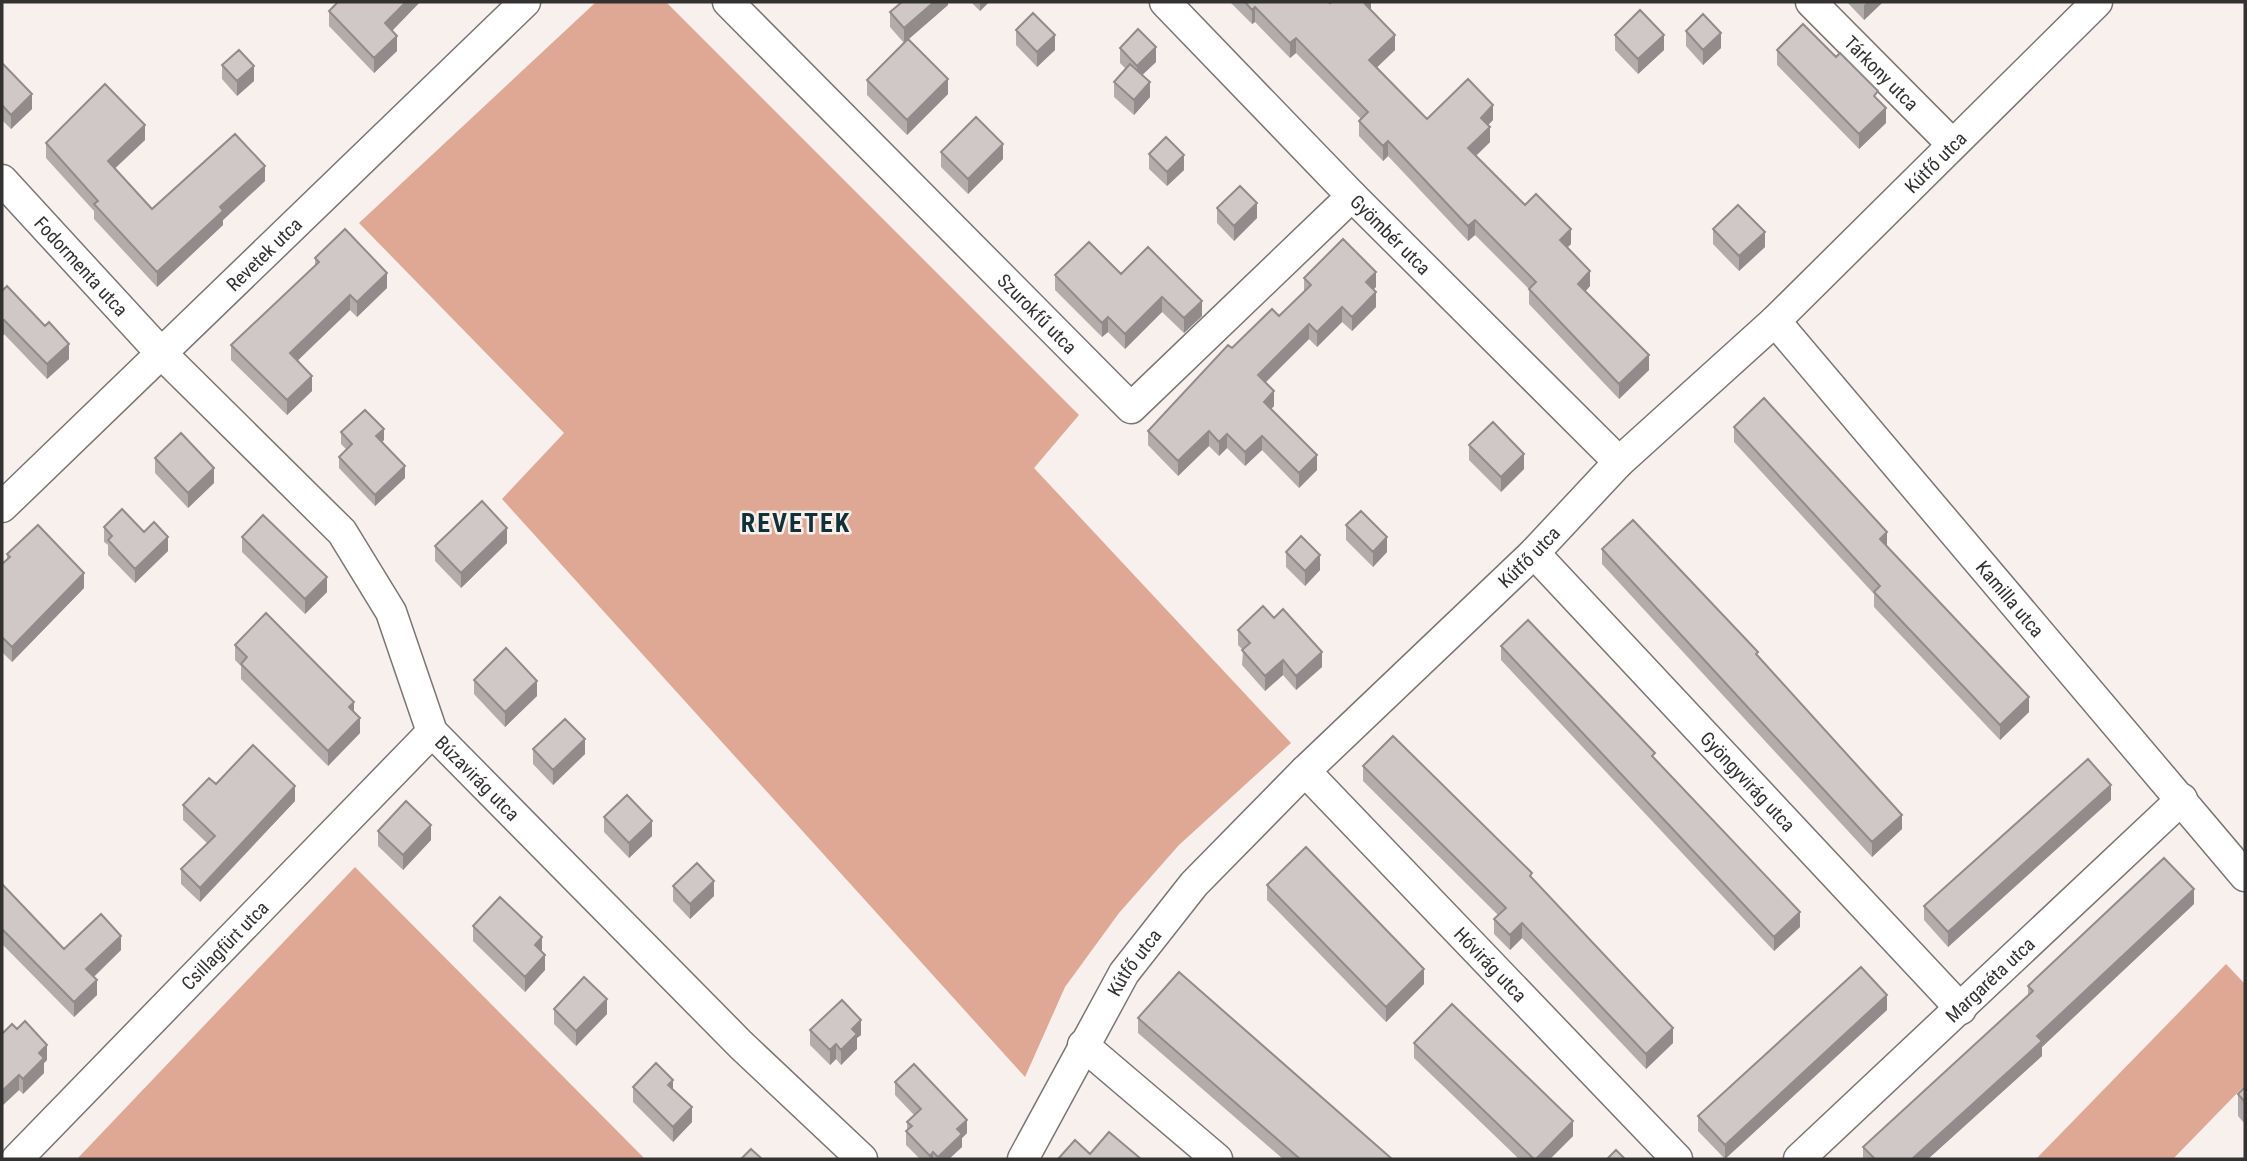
<svg xmlns="http://www.w3.org/2000/svg" width="2247" height="1161" font-family="'Roboto Condensed',sans-serif">
	<style>
		.forest { fill: #dfa895 }
		.lines { fill: none; stroke-linecap: round; stroke-linejoin: round }
		.minor-casing { stroke: #7b7573; stroke-width: 33 }
		.minor { stroke: #fff; stroke-width: 30 }
		.wall { fill: #b2acaa }
		.shaded-wall { fill: #918c8b }
		.building { fill: #cfc8c6; stroke: #918c8b; stroke-width: 2 }
		.labels { text-anchor: middle; stroke-width: 5; stroke-linejoin: round; paint-order: stroke }
		.street-label { font-size: 19px; fill: #343231; stroke: #f7f0ed }
		.district-label { font-size: 26px; font-weight: bold; letter-spacing: 2px; fill: #103138; stroke: #f7f0ed }
	</style>
	<rect width="100%" height="100%" fill="#f7f0ed"/>
	<path class="forest" d="M596,2h70l413,413 -45,53 257,275 -112,102 -60,68 -54,74 -40,90 -523,-578 62,-66 -205,-210z
		M355,867l290,292h-568z
		M2226,964l19,20v101l-72,74h-137z"/>
	<g class="lines">
		<defs>
			<g id="minor">
				<path id="s1" d="M728,2l403,406 221,-212"/>
				<path id="s2" d="M1165,2l187,194 267,266"/>
				<path id="s3" d="M1811,2l140,141"/>
				<path id="s4" d="M2,180l160,174 180,178 49,80 41,120 309,313 121,114"/>
				<path id="s5" d="M1775,321l470,555"/>
				<path id="s6" d="M2,507l523,-505"/>
				<path id="s7" d="M1534,553l427,456"/>
				<path id="s8" d="M1305,771l372,388"/>
				<path d="M1083,1045l134,114"/>
				<path id="s9" d="M17,1159l415,-427"/>
				<path id="s10" d="M1023,1159l101,-186 70,-89 111,-113 229,-218 85,-91 156,-141 322,-319"/>
				<path id="s11" d="M1799,1159l383,-360"/>
			</g>
		</defs>
		<use href="#minor" class="minor-casing"/>
		<use href="#minor" class="minor"/>
	</g>
	<path class="wall" d="M338,2h82l-28,29 5,20 -23,22 -45,-47v-15z
		M948,2v3l-39,34 39,55 -41,41 -40,-40v-15l37,-37 -14,-16v-15z
		M971,2h18l-9,9z
		M1230,2h98l2,1 41,-1v9l24,39 -18,17 50,52 66,1 -5,5 2,17 -14,14 49,49 46,39 -4,3 23,39 -5,6 64,78 -30,29 -90,-95v-15l-54,-54 -7,6 -80,-85 -5,5 -24,-25v-15l2,-2 -65,-66 -6,5 -35,-36 -3,2z
		M1847,2h36l-19,18z
		M1016,30l39,20 -18,17 -21,-22z
		M1686,31l35,17 -18,17 -17,-19z
		M1615,35l49,15 -26,24 -23,-24z
		M1120,48l36,14 -14,13 8,22 -16,18 -20,-18v-15l12,-13 -6,-6z
		M1777,50l101,50 8,23 -27,26 -82,-84z
		M2,63l30,46 -21,20 -9,-9z
		M222,65l32,16 -17,15 -15,-17z
		M145,140l-30,28 37,41 113,-28 -42,39v5l-66,62 -63,-68v-8l-48,-53v-15z
		M941,152l62,7 -35,35 -27,-27z
		M1149,154l35,16 -17,16 -18,-17z
		M1217,208l40,10 -23,23 -17,-18z
		M1713,229l52,18 -26,24 -26,-27z
		M315,258l72,30 -30,29 -7,-7 -52,50 14,31 -25,24 -56,-55v-15l84,-79z
		M1121,274l81,42 -18,17 -22,-21 -37,37 -17,-17 -6,5 -47,-47v-15z
		M1304,278l72,9 -3,2 3,18 -24,24 -10,-9 -25,25 -8,-8 -44,43 9,24 -3,3 46,61 -18,18 -37,-38 -17,16 -18,-18 -8,8 -10,-10 -31,30 -30,-31v-14l84,-83 47,-32 25,-24z
		M2,291l67,68 -22,20 -43,-45 -2,3z
		M1734,427l295,285 -29,28 -126,-133v-13l-140,-152z
		M341,432l43,8 -2,2 23,36 -30,28 -36,-38v-11l8,-7 -6,-6z
		M1469,445l55,24 -23,23 -32,-32z
		M155,458l59,25 -26,25 -33,-35z
		M1346,525l41,27 -14,15 -27,-27z
		M104,527l40,5 24,19 -33,32 -27,-28v-10l-4,-3z
		M242,537l85,55 -22,22 -63,-62z
		M507,543l-46,45 -26,-27v-15z
		M1602,549l156,107 144,173 -30,28 -270,-293z
		M1286,552l34,18 -15,16 -19,-19z
		M7,554l77,34 -72,74 -10,-10v-88l5,-5z
		M1274,618l48,49 -26,23 -13,-15 -18,16 -23,-26 1,-15 -5,-5v-15z
		M235,645l119,67 6,21 -32,33 -87,-87v-13l-6,-6z
		M1501,646l154,113 145,168 -26,24 -273,-291z
		M474,680l63,16 -32,31 -31,-33z
		M533,749l52,5 -32,31 -20,-21z
		M1363,766l169,112 141,165 -27,26 -124,-131 -12,12 -16,-16v-15l4,-4 -135,-134z
		M216,784l79,17 -95,101 -19,-18v-15l26,-26 -24,-23v-15z
		M2111,800l-163,147 -24,-27v-14z
		M604,817l48,19 -23,22 -25,-26z
		M378,831l53,9 -28,30 -25,-24z
		M2,884l62,65 57,1 -27,27 3,18 -23,22 -72,-73z
		M1267,885l157,99 -38,38 -119,-122z
		M673,886l41,10 -24,23 -17,-18z
		M2194,904l-152,143v9l-114,103h-65v-12l165,-151v-10z
		M473,926l69,26 3,18 -20,22 -52,-51z
		M554,1009l53,5 -31,32 -22,-22z
		M1887,1010l-162,149 -27,-28v-15z
		M1138,1018l254,141h-109l-145,-126z
		M17,1029l30,31 -3,3v10l-21,21 -4,-4 -17,16v-72z
		M810,1030l51,5 -4,3v11l-16,16 -5,-6 -6,6 -20,-20z
		M1414,1043l159,93 -23,23h-31l-105,-101z
		M895,1082l72,51 -5,5v9l-13,12h-29l-14,-14v-14l1,-1v-8l7,-7 -19,-20z
		M633,1087l40,3 19,32 -19,20 -40,-40z
		M2245,1087v37l-7,-8v-22z"/>
	<path class="shaded-wall" d="M406,2h14l-35,36v-15z
		M934,2h14v3l-44,38v-15z
		M980,2h9l-9,9z
		M1367,2h4v11l-6,-9z
		M1868,2h15l-19,18v-15z
		M1255,7v15l-3,2v-14z
		M1721,33v15l-18,17v-15z
		M1055,35v15l-18,17v-15z
		M1395,35v15l-26,25v-15z
		M1664,35v15l-26,24v-15z
		M397,36v15l-23,22v-15z
		M1296,38v15l-6,5v-15z
		M1156,47v15l-19,18v-14z
		M254,66v15l-17,15v-15z
		M948,79v15l-41,41v-15z
		M1150,82v15l-16,18v-15z
		M32,94v15l-21,20v-14z
		M1493,105v15l-12,12v-14z
		M1886,108v15l-27,26v-15z
		M145,125v15l-37,35v-14z
		M1490,127v15l-22,21v-15z
		M1388,141v15l-5,5v-15z
		M1003,144v15l-35,35v-15z
		M1184,155v15l-17,16v-14z
		M265,166v15l-42,39v5l-66,62v-15l63,-65z
		M1257,203v15l-23,23v-15z
		M1475,220v15l-7,6v-15z
		M1571,229v15l-11,11v-15z
		M1765,232v15l-26,24v-15z
		M1590,271v15l-12,13v-15z
		M1376,272v15l-10,10v-15z
		M387,273v15l-30,29v-15z
		M1376,292v15l-24,24v-14z
		M350,295v15l-60,58v-15z
		M1162,297v15l-37,37v-15z
		M1202,301v15l-18,17v-15z
		M1342,307v15l-25,25v-15z
		M1108,317v15l-6,5v-14z
		M4,320v14l-2,3v-15z
		M1309,324v15l-51,51v-15z
		M69,344v15l-22,20v-15z
		M1649,355v15l-30,29v-15z
		M312,376v15l-25,24v-15z
		M1274,391v15l-10,10v-14z
		M384,429v11l-8,7v-11z
		M1209,431v15l-31,30v-15z
		M1227,434v14l-8,8v-14z
		M1262,436v14l-17,16v-14z
		M1524,454v15l-23,23v-15z
		M1317,455v15l-18,18v-15z
		M405,466v12l-30,28v-11z
		M214,468v15l-26,25v-15z
		M507,528v15l-46,45v-15z
		M1887,532v15l-7,-8z
		M168,537v14l-33,32v-14z
		M1387,537v15l-14,15v-15z
		M1320,555v15l-15,16v-15z
		M84,573v15l-72,74v-15z
		M327,577v15l-22,22v-15z
		M1322,652v15l-26,23v-14z
		M1283,660v15l-18,16v-15z
		M537,681v15l-32,31v-15z
		M2029,697v15l-29,28v-15z
		M354,702v14l-5,-9z
		M360,718v15l-32,33v-15z
		M585,739v15l-32,31v-15z
		M2111,785v15l-163,147v-15z
		M295,786v15l-95,101v-14z
		M1902,815v14l-30,28v-15z
		M652,821v15l-23,22v-15z
		M431,825v15l-28,30v-15z
		M714,881v15l-24,23v-15z
		M2194,889v15l-152,143v9l-114,103h-16l125,-123z
		M1800,912v15l-26,24v-14z
		M1522,923v15l-12,12v-15z
		M121,936v14l-35,34v-15z
		M542,937v15l-7,-7z
		M545,955v15l-20,22v-15z
		M1424,969v15l-38,38v-15z
		M97,980v15l-23,22v-15z
		M1887,995v15l-162,149v-14z
		M607,999v15l-31,32v-15z
		M861,1020v15l-4,3v11l-16,16v-15l11,-21z
		M1673,1028v15l-27,26v-15z
		M836,1044v15l-6,6v-15z
		M47,1045v15l-3,3v10l-21,21v-15l16,-26z
		M19,1075v15l-17,16v-15z
		M673,1080v14l-5,-9z
		M692,1107v15l-19,20v-15z
		M967,1120v13l-5,5v9l-13,12h-11v-2l19,-28z
		M1573,1121v15l-23,23h-14z
		M933,1152v7h-3v-3z"/>
	<path class="building" d="M338,2h68l-21,21 12,13 -23,22 -45,-47z
		M902,2h32l-30,26 -14,-16z
		M1245,2h83l2,1 1,-1h36l-2,2 30,31 -26,25 58,59 41,-40 25,26 -12,13 9,9 -22,21 57,57 11,-11 35,35 -11,11 30,31 -12,13 71,71 -30,29 -90,-95 7,-7 -61,-62 -7,6 -80,-85 -5,5 -24,-25 9,-9 -72,-74 -6,5 -35,-36 -3,3z
		M1640,10l24,25 -26,24 -23,-24z
		M1033,13l22,22 -18,17 -21,-22z
		M1703,14l18,19 -18,17 -17,-19z
		M1803,24l33,33 4,-4 38,38 -4,5 12,12 -27,26 -82,-84z
		M1138,29l18,18 -19,19 -17,-18z
		M908,39l40,40 -41,41 -40,-40z
		M239,50l15,16 -17,15 -15,-16z
		M2,63l30,31 -21,21 -9,-10z
		M1130,64l20,18 -16,18 -20,-18z
		M105,84l40,41 -37,36 44,48 83,-75 30,32 -45,41 3,4 -66,61 -63,-68 4,-3 -52,-58z
		M976,117l27,27 -35,35 -27,-27z
		M1166,137l18,18 -17,17 -18,-18z
		M1240,186l17,17 -23,23 -17,-18z
		M1738,205l27,27 -26,24 -26,-27z
		M345,229l42,44 -30,29 -7,-7 -60,58 22,23 -25,24 -56,-55 88,-83 -4,-4z
		M1343,239l33,33 -10,10 10,10 -24,25 -10,-10 -25,25 -8,-8 -51,51 16,16 -10,11 53,53 -18,18 -37,-37 -17,16 -18,-18 -8,8 -10,-11 -31,30 -30,-30 80,-86 4,3 40,-39 7,7 32,-31 -7,-7z
		M1089,242l32,32 27,-27 54,54 -18,17 -22,-21 -37,37 -17,-17 -6,6 -47,-48z
		M7,286l38,40 4,-4 20,22 -22,20 -43,-44 -2,2v-31z
		M1764,398l123,134 -7,7 149,158 -29,28 -126,-133 6,-6 -146,-159z
		M365,410l19,19 -8,7 29,30 -30,29 -36,-38 13,-13 -11,-12z
		M1493,422l31,32 -23,23 -32,-32z
		M181,433l33,35 -26,25 -33,-35z
		M482,501l25,27 -46,45 -26,-27z
		M122,509l22,23 10,-10 14,15 -33,32 -27,-29 4,-4 -8,-9z
		M1361,511l26,26 -14,15 -27,-27z
		M263,515l64,62 -22,22 -63,-62z
		M1633,520l125,132 -2,2 146,161 -30,27 -270,-293z
		M38,525l46,48 -72,74 -10,-10v-73l8,-7 -3,-3z
		M1301,536l19,19 -15,16 -19,-19z
		M1263,606l11,12 9,-9 39,43 -26,24 -13,-16 -18,16 -23,-26 8,-7 -12,-13z
		M266,613l88,89 -5,5 11,11 -32,33 -87,-87 6,-7 -12,-12z
		M1528,620l127,133 -3,3 148,156 -26,25 -273,-291z
		M506,648l31,33 -32,31 -31,-32z
		M565,719l20,20 -32,31 -20,-21z
		M1393,736l139,137 -2,3 143,152 -27,26 -124,-131 -12,12 -16,-16 12,-11 -143,-142z
		M253,745l42,41 -95,102 -19,-19 34,-33 -32,-31 26,-27 7,6z
		M2088,759l23,26 -163,147 -24,-26z
		M627,795l25,26 -23,22 -25,-26z
		M406,801l25,24 -28,30 -25,-24z
		M1306,847l118,122 -38,38 -119,-122z
		M2164,858l30,31 -157,147 5,5 -130,118h-37l-12,-12 170,-156 -5,-5z
		M697,863l17,18 -24,23 -17,-18z
		M2,884l62,65 37,-35 20,22 -35,33 11,11 -23,22 -72,-73z
		M500,897l42,40 -7,8 10,10 -20,22 -52,-51z
		M1861,967l26,28 -162,150 -27,-29z
		M1179,972l213,187h-92l-162,-141z
		M584,977l23,22 -31,32 -22,-22z
		M842,1000l19,20 -9,9 5,5 -16,16 -5,-6 -6,6 -20,-20z
		M1452,1004l121,117 -37,38h-2l-120,-116z
		M25,1021l22,24 -8,8 5,5 -21,21 -4,-4 -17,16v-57l10,-10 5,5z
		M656,1063l17,17 -5,5 24,22 -19,20 -40,-40z
		M914,1064l53,56 -10,9 5,5 -24,23 -5,-5 -3,4 -24,-25 6,-5 -5,-4 14,-13 -26,-27z
		M2245,1087v15l-7,-8z
		M1109,1132l32,27h-83l17,-19 15,14z
		M751,1149l11,10h-21z
		M1616,1150l9,9h-18z"/>
	<g class="labels">
		<g class="street-label">
			<text dy="7" stroke="none"><textPath href="#s3" startOffset="100">Tárkony utca</textPath></text>
			<text dy="7" stroke="none"><textPath href="#s10" startOffset="1360">Kútfő utca</textPath></text>
			<text dy="7" stroke="none"><textPath href="#s2" startOffset="324">Gyömbér utca</textPath></text>
			<text dy="7" stroke="none"><textPath href="#s6" startOffset="364">Revetek utca</textPath></text>
			<text dy="7" stroke="none"><textPath href="#s4" startOffset="117">Fodormenta utca</textPath></text>
			<text dy="7" stroke="none"><textPath href="#s1" startOffset="439">Szurokfű utca</textPath></text>
			<text dy="7" stroke="none"><textPath href="#s10" startOffset="793">Kútfő utca</textPath></text>
			<text dy="7" stroke="none"><textPath href="#s5" startOffset="364">Kamilla utca</textPath></text>
			<text dy="7" stroke="none"><textPath href="#s4" startOffset="775">Búzavirág utca</textPath></text>
			<text dy="7" stroke="none"><textPath href="#s7" startOffset="313">Gyöngyvirág utca</textPath></text>
			<text dy="7" stroke="none"><textPath href="#s9" startOffset="298">Csillagfürt utca</textPath></text>
			<text dy="7" stroke="none"><textPath href="#s10" startOffset="226">Kútfő utca</textPath></text>
			<text dy="7" stroke="none"><textPath href="#s8" startOffset="268">Hóvirág utca</textPath></text>
			<text dy="7" stroke="none"><textPath href="#s11" startOffset="262">Margaréta utca</textPath></text>
		</g>
		<g class="district-label">
			<text x="796" y="532">REVETEK</text>
		</g>
	</g>
	<rect width="2247" height="1161" fill="none" stroke="#343231" stroke-width="7"/>
</svg>
